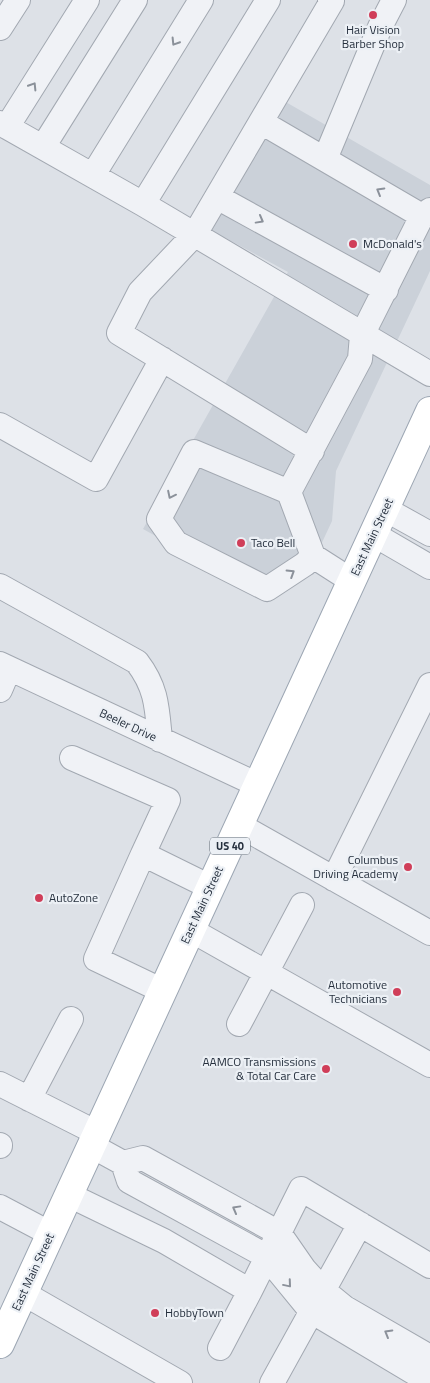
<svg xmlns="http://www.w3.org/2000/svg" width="430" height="1383" font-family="'Titillium Web',sans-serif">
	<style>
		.built { fill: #cbd1d9 }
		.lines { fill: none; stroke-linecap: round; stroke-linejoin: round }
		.minor-casing { stroke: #a2a8b1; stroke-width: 26 }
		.major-casing { stroke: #9ca6b3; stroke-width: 30 }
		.minor { stroke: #f0f2f6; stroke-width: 24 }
		.major { stroke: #fff; stroke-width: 28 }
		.oneway { stroke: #8b919a }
		.poi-dot { fill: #d03e59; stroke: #ecf0f5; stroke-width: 2 }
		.labels { text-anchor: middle; stroke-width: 4.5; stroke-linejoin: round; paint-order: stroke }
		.shield { fill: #ecf0f5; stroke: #616a75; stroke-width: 1 }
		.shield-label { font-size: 11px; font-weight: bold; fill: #26303e }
		.poi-label { font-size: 12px; fill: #26303e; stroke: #ecf0f5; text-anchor: start }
		.street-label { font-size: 12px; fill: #26303e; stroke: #ecf0f5 }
	</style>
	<rect width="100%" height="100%" fill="#dde1e7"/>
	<path class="built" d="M284,101l146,84v86l-94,200 -4,50 -27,58 -37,19 -125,-69 145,-257 -79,-43z"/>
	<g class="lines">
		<defs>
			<path id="minor" d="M0,28l18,-28
				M261,122l161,94
				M0,123l143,81 287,170
				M7,127l80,-127
				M43,147l92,-147
				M325,159l55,-132 14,-27
				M93,175l108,-175
				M217,197l169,93
				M143,204l125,-204
				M0,425l96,54 66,-120
				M312,451l-193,-118 21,-41 55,-58 137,-233 -2,-1
				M289,492l-95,-40 -35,67 17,24 91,46 38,-25 8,-8
				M385,509l45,25
				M373,534l57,33
				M352,581l-39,-25 -24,-64 71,-133 2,-24 60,-119 8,-6
				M0,586l137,76c20,26 20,46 23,78
				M0,664l258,121
				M0,690l9,-21
				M72,758l96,42 -25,54
				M239,825l191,108
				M334,879l96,-194
				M191,930l239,135
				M163,991l-67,-32 47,-105 67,33
				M239,1024l63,-119
				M0,1084l97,49
				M29,1099l42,-80
				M0,1145v1
				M92,1146l31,17 6,18 137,75 45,55 119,71
				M123,1163l20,-5 136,75 25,36 19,21 22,18 85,49
				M69,1195l95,46 86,50 -30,57
				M0,1207l51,27
				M250,1291l51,-102 129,77
				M23,1293l157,90
				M272,1383l88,-159"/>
			<path id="major" d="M0,1344l430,-933"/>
		</defs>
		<use href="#minor" class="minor-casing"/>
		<use href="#major" class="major-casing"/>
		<use href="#minor" class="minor"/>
		<use href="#major" class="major"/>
	</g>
	<defs><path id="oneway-chevron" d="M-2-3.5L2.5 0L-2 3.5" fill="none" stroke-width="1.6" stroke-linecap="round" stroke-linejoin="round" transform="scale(1.25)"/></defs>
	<g class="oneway">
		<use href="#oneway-chevron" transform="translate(175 42) rotate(122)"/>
		<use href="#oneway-chevron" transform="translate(33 86) rotate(-58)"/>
		<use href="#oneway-chevron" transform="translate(380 191) rotate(-150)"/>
		<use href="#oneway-chevron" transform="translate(260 220) rotate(29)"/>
		<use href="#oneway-chevron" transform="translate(171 495) rotate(116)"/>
		<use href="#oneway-chevron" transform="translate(291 573) rotate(-32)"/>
		<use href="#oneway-chevron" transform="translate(236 1209) rotate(-151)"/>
		<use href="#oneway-chevron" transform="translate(288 1284) rotate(50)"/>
		<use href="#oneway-chevron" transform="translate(388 1333) rotate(-150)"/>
	</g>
	<g class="poi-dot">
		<circle cx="373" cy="15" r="5"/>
		<circle cx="353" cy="244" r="5"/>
		<circle cx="241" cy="543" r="5"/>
		<circle cx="408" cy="867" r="5"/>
		<circle cx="39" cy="898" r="5"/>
		<circle cx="397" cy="992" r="5"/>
		<circle cx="326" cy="1069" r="5"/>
		<circle cx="155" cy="1313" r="5"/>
	</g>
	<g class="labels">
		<rect class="shield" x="210" y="837.5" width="40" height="17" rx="4"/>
		<g class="shield-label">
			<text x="230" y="850">US 40</text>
		</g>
		<g class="poi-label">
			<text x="373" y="34" text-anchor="middle">Hair Vision<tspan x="373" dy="14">Barber Shop</tspan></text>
			<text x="363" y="248">McDonald's</text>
			<text x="251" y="547">Taco Bell</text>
			<text x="398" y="864" text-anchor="end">Columbus<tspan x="398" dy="14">Driving Academy</tspan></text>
			<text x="49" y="902">AutoZone</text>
			<text x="387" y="989" text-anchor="end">Automotive<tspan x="387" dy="14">Technicians</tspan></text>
			<text x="316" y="1066" text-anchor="end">AAMCO Transmissions<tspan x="316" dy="14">&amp; Total Car Care</tspan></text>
			<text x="165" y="1317">HobbyTown</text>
		</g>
		<g class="street-label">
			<text transform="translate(372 537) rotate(-65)" y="4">East Main Street</text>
			<text transform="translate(128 725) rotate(25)" y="4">Beeler Drive</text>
			<text transform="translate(202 905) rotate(-65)" y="4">East Main Street</text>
			<text transform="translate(33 1272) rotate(-65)" y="4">East Main Street</text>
		</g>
	</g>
</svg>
